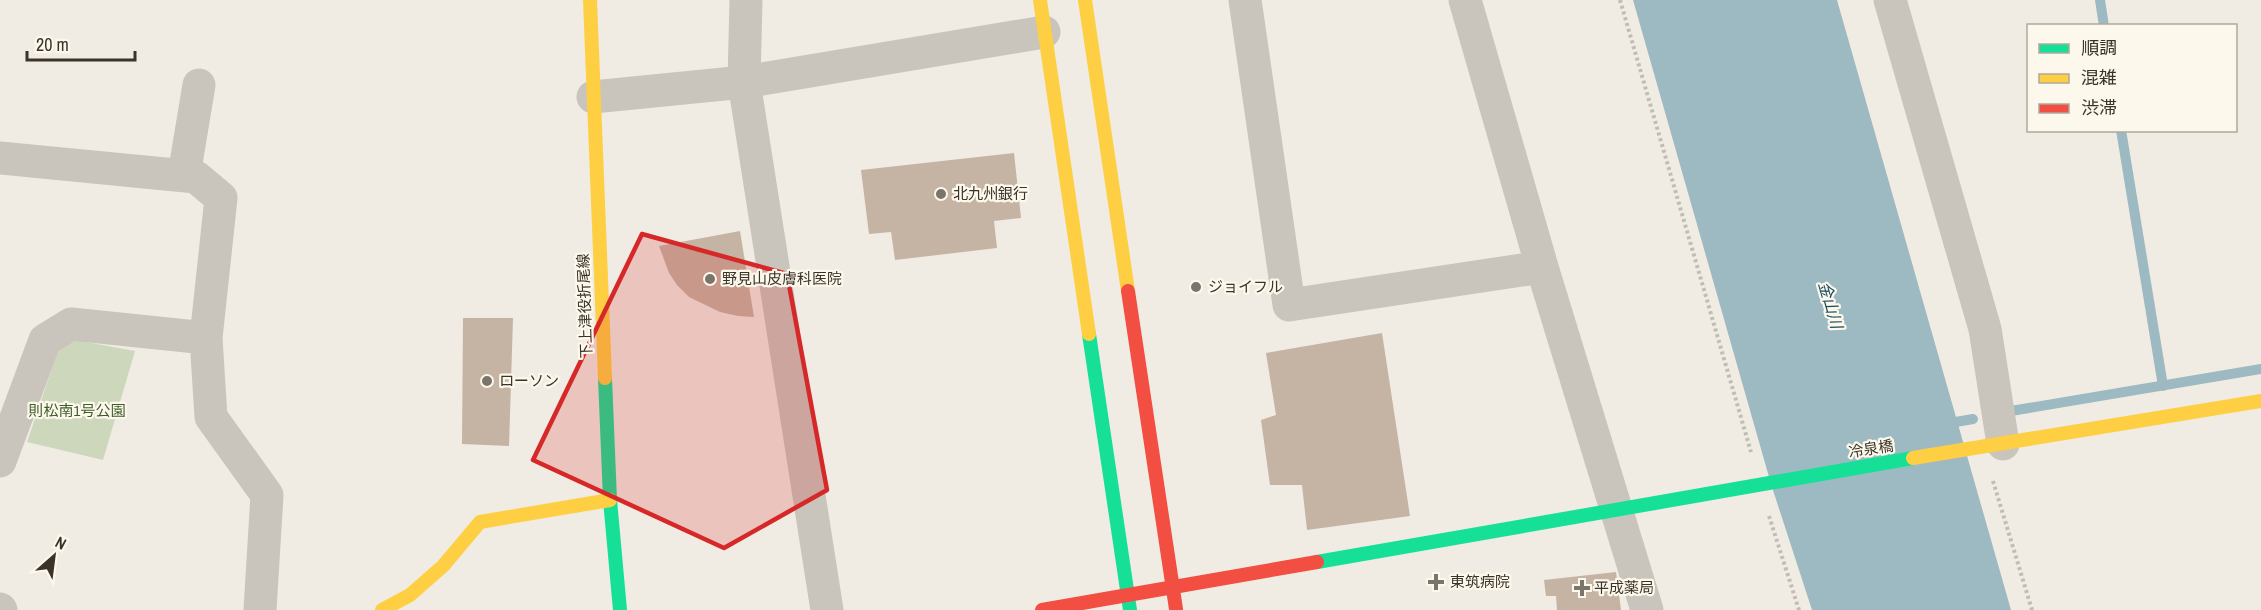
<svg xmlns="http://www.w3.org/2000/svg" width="2261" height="610" font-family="'Archivo Narrow','Noto Sans JP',sans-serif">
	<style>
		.green { fill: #ccd7bb }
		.water { fill: #9dbac3 }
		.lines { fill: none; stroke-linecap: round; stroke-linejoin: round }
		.stream { stroke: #9dbac3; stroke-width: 10 }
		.building { fill: #c5b4a3 }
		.path { stroke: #c2bdb4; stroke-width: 4; stroke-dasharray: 3 3; stroke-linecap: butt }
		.street { stroke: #c9c5bc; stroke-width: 33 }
		.fast { stroke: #16e098; stroke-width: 14 }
		.slow { stroke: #ffcf43; stroke-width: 14 }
		.jam { stroke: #f24e42; stroke-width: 14 }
		.marked { fill: #d62828; fill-opacity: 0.2; stroke: #d62828; stroke-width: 4.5; stroke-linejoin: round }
		.poi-dot { fill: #7a746a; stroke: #fcf8eb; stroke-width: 2 }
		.labels { text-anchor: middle; stroke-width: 4.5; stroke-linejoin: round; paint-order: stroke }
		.poi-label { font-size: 15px; fill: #3b3329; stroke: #fcf8eb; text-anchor: start }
		.street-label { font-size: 15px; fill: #3b3329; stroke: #fcf8eb }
		.park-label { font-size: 15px; fill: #3e5c2a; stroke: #fcf8eb }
		.water-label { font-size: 16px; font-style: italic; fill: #194c61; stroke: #fcf8eb }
	</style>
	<rect width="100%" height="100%" fill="#f0ece3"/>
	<path class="green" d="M70,339l65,12 -32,109 -76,-18 32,-94z"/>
	<path class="water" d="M1633,0h204l174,610h-199l-41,-126z"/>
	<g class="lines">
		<path class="stream" d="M2100,0l4,26
			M2121,130l42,256
			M2011,411l250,-42
			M1944,424l29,-5"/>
	</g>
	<path class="building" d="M1014,153l7,65 -27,3 3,27 -102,12 -4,-28 -22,2 -8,-64z
		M740,231l14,86 -16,-1 -18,-4 -31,-15 -12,-12 -8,-12 -10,-27z
		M463,318h50l-4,128 -47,-2z
		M1382,333l28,183 -103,14 -5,-45h-32l-9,-65 15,-5 -10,-62z
		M1616,572l5,38h-64l-1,-14h-10l-2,-16z"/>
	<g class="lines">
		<path class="path" d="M1620,0l131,452
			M1993,481l39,129
			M1769,516l30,94"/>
		<path class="street" d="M746,0l-2,82 83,528
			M1245,0l44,305 253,-38
			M1465,0l77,267 105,343
			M1890,0l95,329 18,115
			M593,97l151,-15 300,-50
			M0,158l196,19 25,21 -15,140 5,79 56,78 -7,115
			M184,175l15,-90
			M0,461l45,-121 26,-16 135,14
			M0,609l1,1"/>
		<path class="fast" d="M1089,334l41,276
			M605,378l5,122 10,110
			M1317,562l596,-104"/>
		<path class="slow" d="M590,0l15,378
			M1040,0l49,334
			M1085,0l43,291
			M1913,458l348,-57
			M382,610l28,-15 33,-29 37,-44 130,-22"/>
		<path class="jam" d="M1128,291l48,318
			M1042,610l275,-48"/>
	</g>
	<path class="marked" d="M642,234l145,40 40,216 -103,58 -191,-88z"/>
	<g class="poi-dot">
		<circle cx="941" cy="194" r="6"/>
		<circle cx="710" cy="279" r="6"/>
		<circle cx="1196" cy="287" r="6"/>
		<circle cx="487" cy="381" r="6"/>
		<path d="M1433 573h6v6h6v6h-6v6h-6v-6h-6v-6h6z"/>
		<path d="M1579 579h6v6h6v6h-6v6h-6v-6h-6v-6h6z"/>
	</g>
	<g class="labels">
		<g class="poi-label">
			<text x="953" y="199">北九州銀行</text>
			<text x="722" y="284">野見山皮膚科医院</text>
			<text x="1208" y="292">ジョイフル</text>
			<text x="499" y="386">ローソン</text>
			<text x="1450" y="587">東筑病院</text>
			<text x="1594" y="593">平成薬局</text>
		</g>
		<g class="street-label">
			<text transform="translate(585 306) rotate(-92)" y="5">下上津役折尾線</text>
			<text transform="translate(1871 449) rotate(-9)" y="5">冷泉橋</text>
		</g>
		<g class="park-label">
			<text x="77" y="416">則松南1号公園</text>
		</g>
		<g class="water-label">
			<text transform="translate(1831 305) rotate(74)" y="6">金山川</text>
		</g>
	</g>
	<rect x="2027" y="24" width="210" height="108" fill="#fcf8eb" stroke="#afa99d" stroke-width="1.5"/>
	<rect x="2039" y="44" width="30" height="9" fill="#16e098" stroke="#afa99d" stroke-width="1.5"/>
	<text x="2081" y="54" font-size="18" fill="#3b3329">順調</text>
	<rect x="2039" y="74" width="30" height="9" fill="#ffcf43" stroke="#afa99d" stroke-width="1.5"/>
	<text x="2081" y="84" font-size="18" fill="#3b3329">混雑</text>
	<rect x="2039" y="104" width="30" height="9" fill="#f24e42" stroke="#afa99d" stroke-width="1.5"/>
	<text x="2081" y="114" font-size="18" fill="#3b3329">渋滞</text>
	<g transform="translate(54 556) rotate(28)" stroke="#fcf8eb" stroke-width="4.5" paint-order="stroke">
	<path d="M0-4.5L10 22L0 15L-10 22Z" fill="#3b3329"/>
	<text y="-9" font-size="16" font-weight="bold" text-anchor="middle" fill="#3b3329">N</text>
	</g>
	<path d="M27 51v9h108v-9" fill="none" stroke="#3b3329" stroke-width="3"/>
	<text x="36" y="51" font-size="18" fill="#3b3329" stroke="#fcf8eb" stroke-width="4.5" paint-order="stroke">20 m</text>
</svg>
